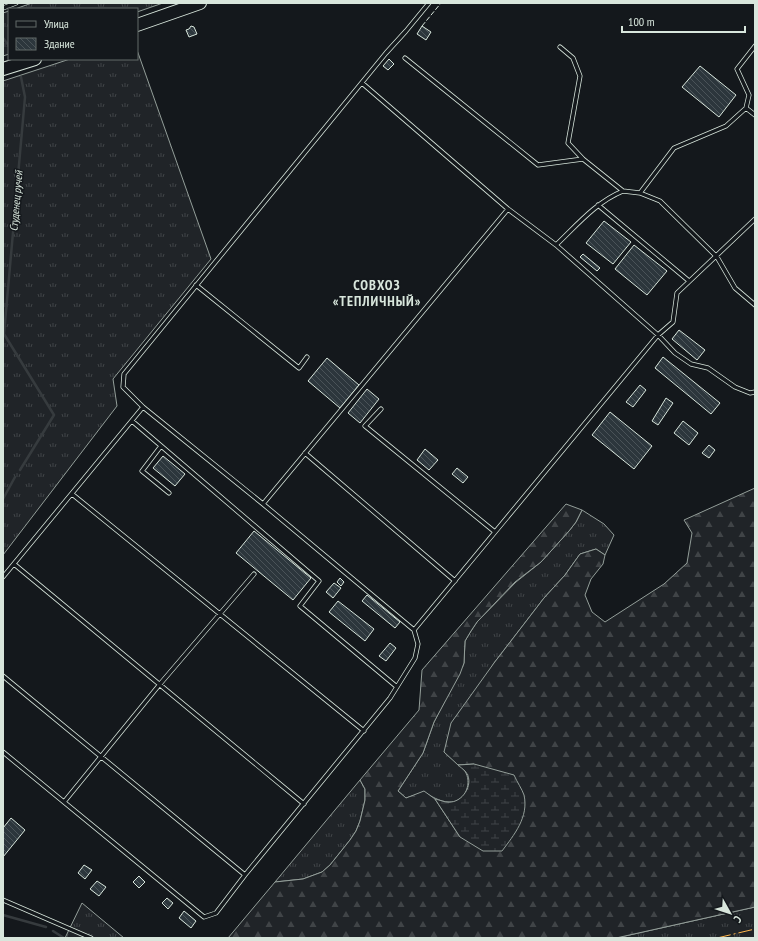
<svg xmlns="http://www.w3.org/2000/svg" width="758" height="941" font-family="'PT Sans Narrow',sans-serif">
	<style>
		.grass { fill: url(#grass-tufts); stroke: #939e99 }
		.forest { fill: url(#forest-firs); stroke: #939e99 }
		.wetland { fill: url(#wetland-marsh); stroke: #939e99 }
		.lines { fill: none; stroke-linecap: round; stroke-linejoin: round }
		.stream { stroke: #363b3e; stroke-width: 2.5 }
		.building { fill: url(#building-back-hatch); stroke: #d8e6dc }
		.lane-casing { stroke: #d8e6dc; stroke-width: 5 }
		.primary-casing { stroke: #d8e6dc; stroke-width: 14 }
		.lane { stroke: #14181c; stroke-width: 3.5 }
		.primary { stroke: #14181c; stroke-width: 12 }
		.fence { stroke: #d8e6dc; stroke-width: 1; stroke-dasharray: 5 2; stroke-linecap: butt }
		.power { stroke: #ffb74d; stroke-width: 1; stroke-dasharray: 14 3 2 3; stroke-linecap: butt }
		.labels { text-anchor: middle; stroke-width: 3; stroke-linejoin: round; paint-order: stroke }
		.water-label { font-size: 11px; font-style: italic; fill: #d8e6dc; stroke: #14181c }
		.district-label { font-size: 14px; font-weight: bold; letter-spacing: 1px; fill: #d8e6dc; stroke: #14181c }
	</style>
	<defs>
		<pattern id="grass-tufts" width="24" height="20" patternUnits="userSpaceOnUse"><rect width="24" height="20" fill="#202428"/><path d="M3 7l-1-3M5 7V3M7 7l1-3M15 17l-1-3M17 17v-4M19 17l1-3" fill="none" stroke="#404447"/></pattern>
		<pattern id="forest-firs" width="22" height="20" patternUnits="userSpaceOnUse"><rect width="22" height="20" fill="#202428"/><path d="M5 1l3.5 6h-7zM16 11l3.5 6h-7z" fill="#404447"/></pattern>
		<pattern id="wetland-marsh" width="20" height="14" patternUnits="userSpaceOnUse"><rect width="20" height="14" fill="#202428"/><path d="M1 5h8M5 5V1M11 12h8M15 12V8" fill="none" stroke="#404447"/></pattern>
		<pattern id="building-back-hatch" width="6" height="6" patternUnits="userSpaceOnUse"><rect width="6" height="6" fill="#2c363c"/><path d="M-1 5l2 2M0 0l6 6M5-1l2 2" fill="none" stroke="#4a5358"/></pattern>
	</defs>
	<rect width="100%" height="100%" fill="#14181c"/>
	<path class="grass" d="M32,3h131l-26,9v-3h-122z
		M9,11v43l-6,2v-43z
		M137,50l74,209 -98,120 4,27 -114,149v-474l67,-22h67z
		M582,510l22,14 10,11 -9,20 -9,-6 -16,5 -15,21 -21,23 -50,65 -50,89c5,5 21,17 22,21 6,12 -2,30 -17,29 -9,0 -18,-6 -25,-10l-18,6 -8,-7 25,-38 11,-31 30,-59 1,-22 6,-10 6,-9 39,-40 25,-20 28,-31 7,-9z
		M360,780l5,9v11l-5,21 -4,10 -6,9 -20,25 -8,7 -19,7 -28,3z
		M82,903l42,35h-59z
		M755,907v31h-139z"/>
	<path class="forest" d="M755,488v419l-139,31h-388l47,-56 28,-3 19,-7 8,-7 20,-25 6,-9 4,-10 5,-21v-11l-5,-9 59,-70 3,-40 144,-166 16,6 -6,12 -7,9 -28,31 -26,20 -38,40 -6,9 -6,10 -1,22 -4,11 -26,48 -11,31 -25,38 8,7 18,-7 11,8 25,38 14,-73 -16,1 -14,-13 7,-29 43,-60 50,-65 21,-23 15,-21 16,-5 9,6 -2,9 -12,15 -6,16 7,17 13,10 59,-38 23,-21 5,-30 -8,-13z"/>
	<path class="wetland" d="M474,764l40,11c3,7 8,14 10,20 5,22 -10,40 -22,56h-19l-23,-14 -25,-38c5,1 11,4 16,3 13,-1 24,-20 14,-31 -2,-2 -5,-4 -7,-6z"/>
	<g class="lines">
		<path class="stream" d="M3,38l6,8
			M20,470l34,-55 -50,-81 21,-237 -4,-20
			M3,499l12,-22
			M3,915l43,12
			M53,931l11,7"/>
	</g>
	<path class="building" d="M191,26l3,1 3,7 -8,3 -3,-7 3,-1z
		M422,26l9,6 -5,8 -9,-6z
		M389,59l5,5 -6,6 -5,-4z
		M700,66l36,29 -17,22 -37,-30z
		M604,221l27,21 -18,22 -27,-21z
		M634,245l33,26 -20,24 -32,-26z
		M583,254l17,14 -3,3 -17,-14z
		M679,330l26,20 -8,10 -25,-21z
		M663,357l57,46 -9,11 -56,-46z
		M327,358l32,27 -19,23 -32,-27z
		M640,385l6,5 -13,17 -7,-5z
		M367,389l12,10 -19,24 -12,-10z
		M666,398l7,5 -15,22 -6,-4z
		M610,412l42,34 -18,23 -42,-34z
		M683,421l15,12 -9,12 -15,-12z
		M709,445l6,5 -6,8 -7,-5z
		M425,449l13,11 -9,10 -12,-10z
		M163,456l22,18 -10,12 -22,-18z
		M457,468l11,9 -5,6 -11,-9z
		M254,531l57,47 -18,22 -57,-47z
		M340,578l4,4 -3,4 -4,-4z
		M334,583l7,5 -8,10 -7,-6z
		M367,595l33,27 -5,6 -33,-27z
		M338,601l36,28 -9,12 -36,-29z
		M390,643l6,5 -10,13 -7,-5z
		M11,818l14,12 -22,27v-29z
		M84,865l8,5 -7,9 -7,-6z
		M139,876l6,6 -6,6 -6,-6z
		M97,881l9,6 -7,9 -9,-7z
		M167,898l6,5 -5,6 -6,-6z
		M184,911l12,10 -5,7 -12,-10z"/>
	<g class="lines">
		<defs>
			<path id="lane" d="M3,8l13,-5
				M560,47l13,11 7,18 -12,67 15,16 40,32 17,2 20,8 57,56 18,31 20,17
				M405,58l133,107 45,-6
				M362,83l146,126 48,36 102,90 17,18 16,11 17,4 27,19 15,6 5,-1
				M746,108l9,7
				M640,193l34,-45 52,-22 20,-18 3,-13 -12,-26 18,-23
				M598,205l91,76
				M556,245c21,-20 40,-43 67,-54
				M196,285l103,83 8,-11
				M381,409l-16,17 130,106
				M132,421l187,160 -19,25 97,81
				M161,446l-19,25 27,22
				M305,453l150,128
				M72,494l292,237
				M263,504l245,-295
				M14,564l290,240
				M3,577l140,-170
				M414,630l-151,-126 -120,-97 -20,-20 1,-13 262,-321 20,-22 23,-28
				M3,676l242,199
				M3,752l201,165 12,-4 29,-38 145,-177 25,-40 3,-14 -4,-14 244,-295 15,-13 4,-29 78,-74
				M64,802l96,-118 94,-110
				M3,900l88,38"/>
			<path id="primary" d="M137,25l63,-22
				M3,69l32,-10"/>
		</defs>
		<use href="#lane" class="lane-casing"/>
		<use href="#primary" class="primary-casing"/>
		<use href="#lane" class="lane"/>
		<use href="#primary" class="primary"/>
		<path class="fence" d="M422,26l19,-23"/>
		<path class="power" d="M717,938l38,-9"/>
	</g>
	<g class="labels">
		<g class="water-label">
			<text transform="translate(16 201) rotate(-85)" y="4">Студенец ручей</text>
		</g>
		<g class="district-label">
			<text x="377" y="290">СОВХОЗ<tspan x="377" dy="16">«ТЕПЛИЧНЫЙ»</tspan></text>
		</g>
	</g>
	<rect width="758" height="941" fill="none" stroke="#d8e6dc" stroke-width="8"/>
	<rect x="8" y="8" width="130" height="52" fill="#14181c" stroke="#626a69"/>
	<rect x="16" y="21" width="20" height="6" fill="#14181c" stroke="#626a69"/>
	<text x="44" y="28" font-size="12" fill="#d8e6dc">Улица</text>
	<rect x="16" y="38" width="20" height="12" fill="url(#building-back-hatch)" stroke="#626a69"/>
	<text x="44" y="48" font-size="12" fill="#d8e6dc">Здание</text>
	<g transform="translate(730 913) rotate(129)" stroke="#14181c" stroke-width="3" paint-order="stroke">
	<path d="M0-3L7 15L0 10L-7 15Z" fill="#d8e6dc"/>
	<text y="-6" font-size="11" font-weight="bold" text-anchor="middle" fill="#d8e6dc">С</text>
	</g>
	<path d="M622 26v6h123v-6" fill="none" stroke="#d8e6dc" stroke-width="2"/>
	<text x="628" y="26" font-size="12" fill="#d8e6dc" stroke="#14181c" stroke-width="3" paint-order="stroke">100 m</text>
</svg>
